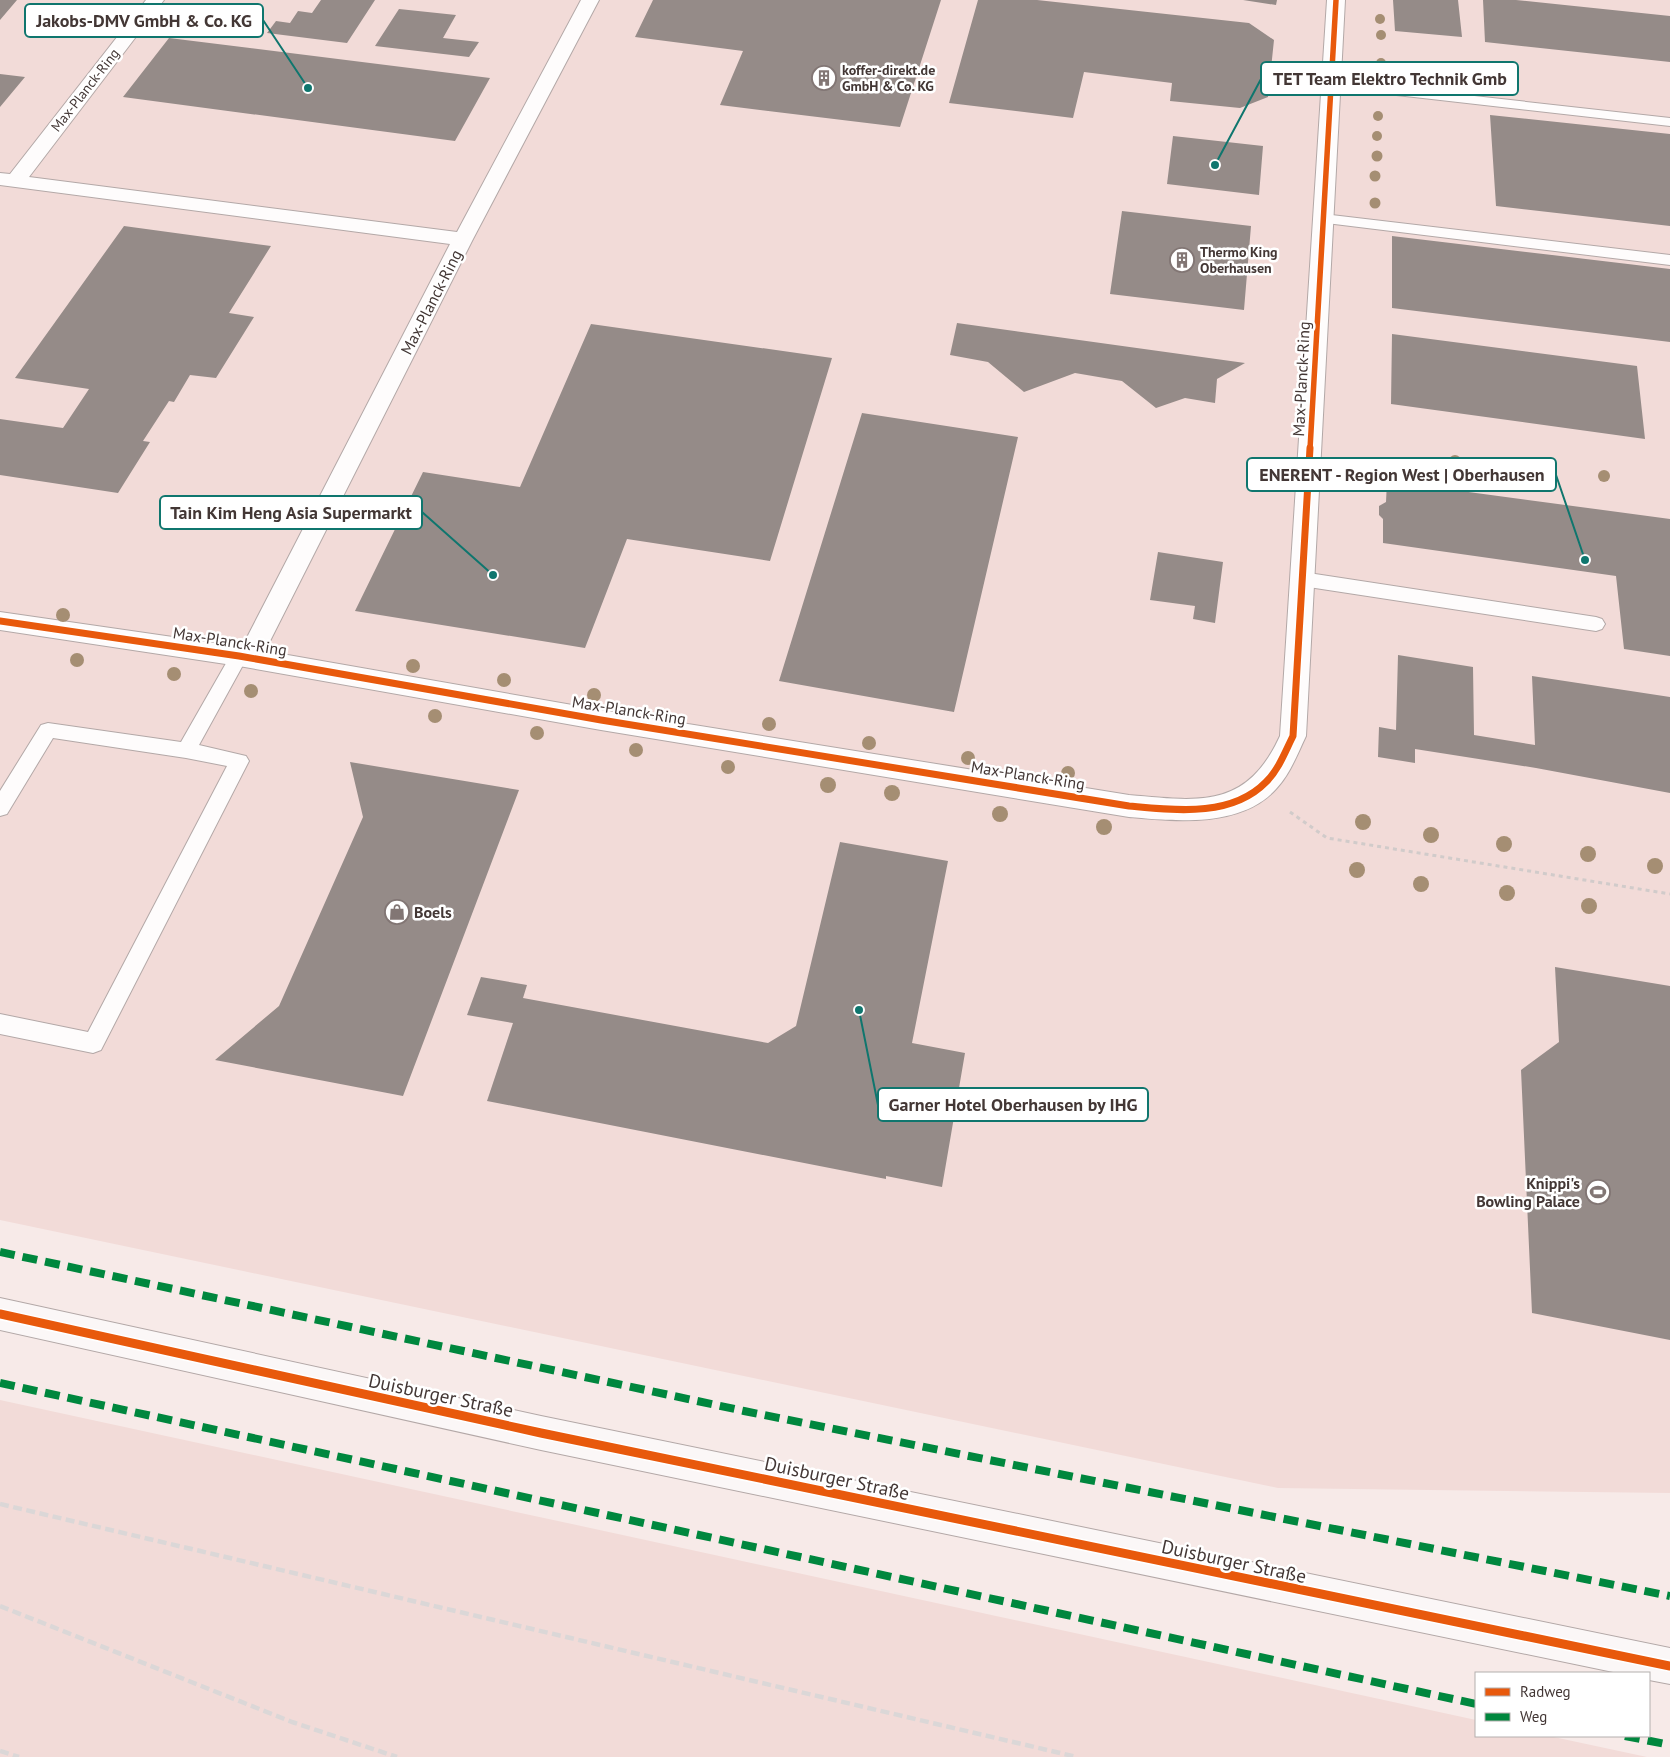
<svg xmlns="http://www.w3.org/2000/svg" width="1670" height="1757" font-family="'PT Sans',sans-serif">
	<style>
		.built { fill: #f2dbd8 }
		.building { fill: #958b88 }
		.lines { fill: none; stroke-linecap: round; stroke-linejoin: round }
		.service-casing { stroke: #b3a8a7; stroke-width: 2 }
		.minor-casing { stroke: #b3a8a7; stroke-width: 2 }
		.secondary-casing { stroke: #b3a8a7; stroke-width: 2 }
		.path { stroke: #d1cbca; stroke-width: 3; stroke-dasharray: 4 4; stroke-linecap: butt }
		.service { fill: #fefcfc; fill-rule: evenodd }
		.minor { fill: #fefcfc; fill-rule: evenodd }
		.secondary { fill: #fbf7f7; fill-rule: evenodd }
		.rail { stroke: #dbd7d7; stroke-width: 4.5; stroke-dasharray: 9 4.5; stroke-linecap: butt }
		.quiet { stroke: #00873e; stroke-width: 8; stroke-dasharray: 15 8; stroke-linecap: butt }
		.cycleway-far2-casing { stroke: #fff; stroke-width: 8 }
		.cycleway-far1-casing { stroke: #fff; stroke-width: 10 }
		.cycleway-casing { stroke: #fff; stroke-width: 12 }
		.cycleway-far2 { stroke: #e8590c; stroke-width: 5.5 }
		.cycleway-far1 { stroke: #e8590c; stroke-width: 7 }
		.cycleway { stroke: #e8590c; stroke-width: 9 }
		.tree { fill: #a58e73 }
		.labels { text-anchor: middle; stroke-width: 5; stroke-linejoin: round; paint-order: stroke }
		.far-poi-label { font-size: 14px; font-weight: bold; fill: #433735; stroke: #fff; text-anchor: start }
		.far-street-label { font-size: 14px; fill: #433735; stroke: #fff }
		.street-label { font-size: 16px; fill: #433735; stroke: #fff }
		.poi-label { font-size: 16px; font-weight: bold; fill: #433735; stroke: #fff; text-anchor: start }
		.near-street-label { font-size: 19px; fill: #433735; stroke: #fff }
		.leader { fill: none; stroke: #0f766e; stroke-width: 2 }
		.callout-dot { fill: #0f766e; stroke: #fff; stroke-width: 2 }
		.callout { fill: #fff; stroke: #0f766e; stroke-width: 2 }
		.callout-label { font-size: 18px; text-anchor: middle; font-weight: bold; fill: #433735 }
	</style>
	<rect width="100%" height="100%" fill="#f7eae8"/>
	<path class="built" d="M0,0h1670v1493l-392,-5 -1278,-268z
		M0,1400l1476,320v16h73l98,21h-1647z"/>
	<path class="building" d="M0,0h17l-17,20z
		M321,0h54l-28,43 -80,-10 9,-12 14,2 8,-12 14,2z
		M653,0h288l-41,127 -180,-22 23,-54 -108,-14z
		M978,0h59l212,23 25,17 -6,57 -28,11 -70,-7 2,-18 -88,-11 -11,46 -124,-15z
		M1243,0h34l-1,5z
		M1393,0h65l4,37 -67,-6z
		M1483,0h33l154,16v46l-185,-20z
		M399,9l57,6 -13,23 36,4 -10,15 -94,-11z
		M169,38l321,40 -35,63 -332,-44z
		M0,74l25,3 -25,30z
		M1490,115l180,19v92l-174,-20z
		M1173,136l90,10 -4,49 -92,-11z
		M1122,211l129,15 -7,84 -134,-16z
		M124,226l147,20 -42,67 25,4 -38,61 -26,-3 -16,27 -5,-1 -26,40 7,1 -32,51 -118,-18v-56l63,9 26,-39 -74,-11z
		M1392,236l278,33v73l-278,-34z
		M957,323l288,40 -28,16 -2,24 -30,-5 -29,10 -34,-27 -47,-8 -51,19 -36,-30 -38,-7z
		M591,324l241,34 -62,203 -143,-22 -42,109 -230,-37 68,-139 97,15z
		M1392,334l245,32 8,73 -254,-35z
		M862,413l156,24 -64,275 -175,-31z
		M1387,481l283,38v137l-46,-7 -8,-73 -233,-33v-24l-4,-4v-9l7,-4z
		M1158,552l65,10 -8,61 -22,-4 2,-13 -45,-6z
		M1398,655l75,12 1,68 61,10 -3,-69 138,21v96l-134,-25 -121,-19v14l-37,-6 1,-30 17,3z
		M350,762l169,28 -116,306 -188,-36 64,-54 84,-189z
		M840,842l108,19 -36,182 53,10 -23,134 -56,-11v3l-399,-78 26,-78 -46,-8 14,-38 46,8 -4,13 245,45 28,-17z
		M1555,967l115,19v354l-138,-27 -11,-243 38,-28z"/>
	<g class="lines">
		<defs>
			<path id="service" d="M1331,80l339,38v8l-344,-39 -2,-3 2,-3z
				M1323,214l347,41v10l-352,-43 -2,-3 2,-3z
				M1302,572l294,45 6,2 3,5 -3,5 -6,2 -294,-45 -6,-2 -3,-5 3,-5z
				M239,649l6,2 3,5 -49,89 47,11 3,5 -148,289 -8,3 -93,-19v-20l88,18 139,-266 -41,-8 -133,-20 -46,76 -7,2v-25l41,-66 7,-2 133,19 52,-91z"/>
			<path id="minor" d="M146,0h18l-135,177 428,55 124,-232h18l-126,239 -208,412 336,59 528,85c70,6 117,15 151,-59l47,-736h18l-39,736c-9,19 -16,38 -30,53 -35,39 -101,32 -147,28l-528,-87 -362,-64 -239,-36v-18l242,35 208,-403 -450,-59v-12l10,1z"/>
			<path id="secondary" d="M0,1298l541,118 1129,232v36l-21,-4v-7h-31l-1077,-223 -541,-120z"/>
		</defs>
		<use href="#service" class="service-casing"/>
		<use href="#minor" class="minor-casing"/>
		<use href="#secondary" class="secondary-casing"/>
		<path class="path" d="M1290,812l37,26 343,56"/>
		<use href="#service" class="service"/>
		<use href="#minor" class="minor"/>
		<use href="#secondary" class="secondary"/>
		<path class="rail" d="M0,1504l1077,253
			M0,1606l292,116 105,35
			M0,1751l19,6"/>
		<path class="quiet" d="M0,1252l744,159 926,185
			M0,1383l1476,321
			M1625,1736l45,9"/>
		<defs>
			<path id="cycleway-far2" d="M1310,449l26,-449"/>
			<path id="cycleway-far1" d="M0,621l239,35 362,64 528,86c44,4 102,12 137,-24 13,-13 19,-30 27,-46l17,-288"/>
			<path id="cycleway" d="M0,1314l541,119 1129,233"/>
		</defs>
		<use href="#cycleway-far2" class="cycleway-far2-casing"/>
		<use href="#cycleway-far1" class="cycleway-far1-casing"/>
		<use href="#cycleway" class="cycleway-casing"/>
		<use href="#cycleway-far2" class="cycleway-far2"/>
		<use href="#cycleway-far1" class="cycleway-far1"/>
		<use href="#cycleway" class="cycleway"/>
	</g>
	<g class="tree">
		<circle cx="1380" cy="19" r="5"/>
		<circle cx="1381" cy="35" r="5"/>
		<circle cx="1381" cy="63" r="5"/>
		<circle cx="1378" cy="116" r="5"/>
		<circle cx="1377" cy="136" r="5"/>
		<circle cx="1377" cy="156" r="5.5"/>
		<circle cx="1375" cy="176" r="5.5"/>
		<circle cx="1375" cy="203" r="5.5"/>
		<circle cx="1455" cy="461" r="6"/>
		<circle cx="1604" cy="476" r="6"/>
		<circle cx="63" cy="615" r="7"/>
		<circle cx="77" cy="660" r="7"/>
		<circle cx="413" cy="666" r="7"/>
		<circle cx="174" cy="674" r="7"/>
		<circle cx="504" cy="680" r="7"/>
		<circle cx="251" cy="691" r="7"/>
		<circle cx="594" cy="695" r="7"/>
		<circle cx="435" cy="716" r="7"/>
		<circle cx="769" cy="724" r="7"/>
		<circle cx="537" cy="733" r="7"/>
		<circle cx="869" cy="743" r="7"/>
		<circle cx="636" cy="750" r="7"/>
		<circle cx="968" cy="758" r="7"/>
		<circle cx="728" cy="767" r="7"/>
		<circle cx="1068" cy="773" r="7"/>
		<circle cx="828" cy="785" r="8"/>
		<circle cx="892" cy="793" r="8"/>
		<circle cx="1000" cy="814" r="8"/>
		<circle cx="1363" cy="822" r="8"/>
		<circle cx="1104" cy="827" r="8"/>
		<circle cx="1431" cy="835" r="8"/>
		<circle cx="1504" cy="844" r="8"/>
		<circle cx="1588" cy="854" r="8"/>
		<circle cx="1655" cy="866" r="8"/>
		<circle cx="1357" cy="870" r="8"/>
		<circle cx="1421" cy="884" r="8"/>
		<circle cx="1507" cy="893" r="8"/>
		<circle cx="1589" cy="906" r="8"/>
	</g>
	<defs>
		<symbol id="building-ring" viewBox="-11 -11 22 22"><circle r="9.5" fill="#fff" stroke="#827674" stroke-width="1.5"/><path d="M-4-6H4V6H1V3H-1V6H-4ZM-2.5-4.3h1.7v1.8h-1.7ZM.8-4.3h1.7v1.8H.8ZM-2.5-1h1.7V.8h-1.7ZM.8-1h1.7V.8H.8Z" fill="#827674"/></symbol>
		<symbol id="shop-ring" viewBox="-11 -11 22 22"><circle r="9.5" fill="#fff" stroke="#827674" stroke-width="1.5"/><path d="M-5-2.5h2.3a2.7 3.5 0 0 1 5.4 0H5L5.5 6h-11ZM-1.5-2.5h3a1.5 2.3 0 0 0-3 0Z" fill="#827674"/></symbol>
		<symbol id="stadium-ring" viewBox="-11 -11 22 22"><circle r="9.5" fill="#fff" stroke="#827674" stroke-width="1.5"/><path d="M0-5a6.5 5 0 1 0 0 10a6.5 5 0 1 0 0-10ZM-3.5-1.8h7v3.6h-7Z" fill="#827674"/></symbol>
	</defs>
	<g fill-rule="evenodd">
		<use href="#building-ring" x="810" y="64" width="28" height="28"/>
		<use href="#building-ring" x="1168" y="246" width="28" height="28"/>
		<use href="#shop-ring" x="383" y="898" width="28" height="28"/>
		<use href="#stadium-ring" x="1584" y="1178" width="28" height="28"/>
	</g>
	<g class="labels">
		<g class="far-poi-label">
			<text x="842" y="75">koffer-direkt.de<tspan x="842" dy="16">GmbH &amp; Co. KG</tspan></text>
			<text x="1200" y="257">Thermo King<tspan x="1200" dy="16">Oberhausen</tspan></text>
		</g>
		<g class="far-street-label">
			<text transform="translate(85 90) rotate(-52)" y="5">Max-Planck-Ring</text>
		</g>
		<g class="street-label">
			<text transform="translate(431 302) rotate(-63)" y="6">Max-Planck-Ring</text>
			<text transform="translate(1301 379) rotate(-87)" y="6">Max-Planck-Ring</text>
			<text transform="translate(230 641) rotate(9)" y="6">Max-Planck-Ring</text>
			<text transform="translate(629 710) rotate(9)" y="6">Max-Planck-Ring</text>
			<text transform="translate(1028 775) rotate(9)" y="6">Max-Planck-Ring</text>
		</g>
		<g class="poi-label">
			<text x="414" y="918">Boels</text>
			<text x="1580" y="1189" text-anchor="end">Knippi's<tspan x="1580" dy="18">Bowling Palace</tspan></text>
		</g>
		<g class="near-street-label">
			<text transform="translate(441 1395) rotate(12)" y="7">Duisburger Straße</text>
			<text transform="translate(837 1478) rotate(12)" y="7">Duisburger Straße</text>
			<text transform="translate(1234 1561) rotate(12)" y="7">Duisburger Straße</text>
		</g>
	</g>
	<path class="leader" d="M308 88L263 20M1215 165L1261 79M1585 560L1556 475M493 575L422 512M859 1010L878 1105"/>
	<g class="callout-dot">
		<circle cx="308" cy="88" r="5"/>
		<circle cx="1215" cy="165" r="5"/>
		<circle cx="1585" cy="560" r="5"/>
		<circle cx="493" cy="575" r="5"/>
		<circle cx="859" cy="1010" r="5"/>
	</g>
	<g class="callout">
		<rect x="25" y="4" width="238" height="33" rx="5"/>
		<rect x="1261" y="62" width="257" height="33" rx="5"/>
		<rect x="1247" y="458" width="309" height="33" rx="5"/>
		<rect x="160" y="496" width="262" height="33" rx="5"/>
		<rect x="878" y="1088" width="270" height="33" rx="5"/>
	</g>
	<g class="callout-label">
		<text x="144" y="27">Jakobs-DMV GmbH &amp; Co. KG</text>
		<text x="1390" y="85">TET Team Elektro Technik Gmb</text>
		<text x="1402" y="481">ENERENT - Region West | Oberhausen</text>
		<text x="291" y="519">Tain Kim Heng Asia Supermarkt</text>
		<text x="1013" y="1111">Garner Hotel Oberhausen by IHG</text>
	</g>
	<rect x="1475" y="1672" width="175" height="65" fill="#ffffff" stroke="#b4afae"/>
	<rect x="1485" y="1688" width="25" height="8" fill="#e8590c" stroke="#b4afae"/>
	<text x="1520" y="1697" font-size="15" fill="#433735">Radweg</text>
	<rect x="1485" y="1713" width="25" height="8" fill="#00873e" stroke="#b4afae"/>
	<text x="1520" y="1722" font-size="15" fill="#433735">Weg</text>
</svg>
